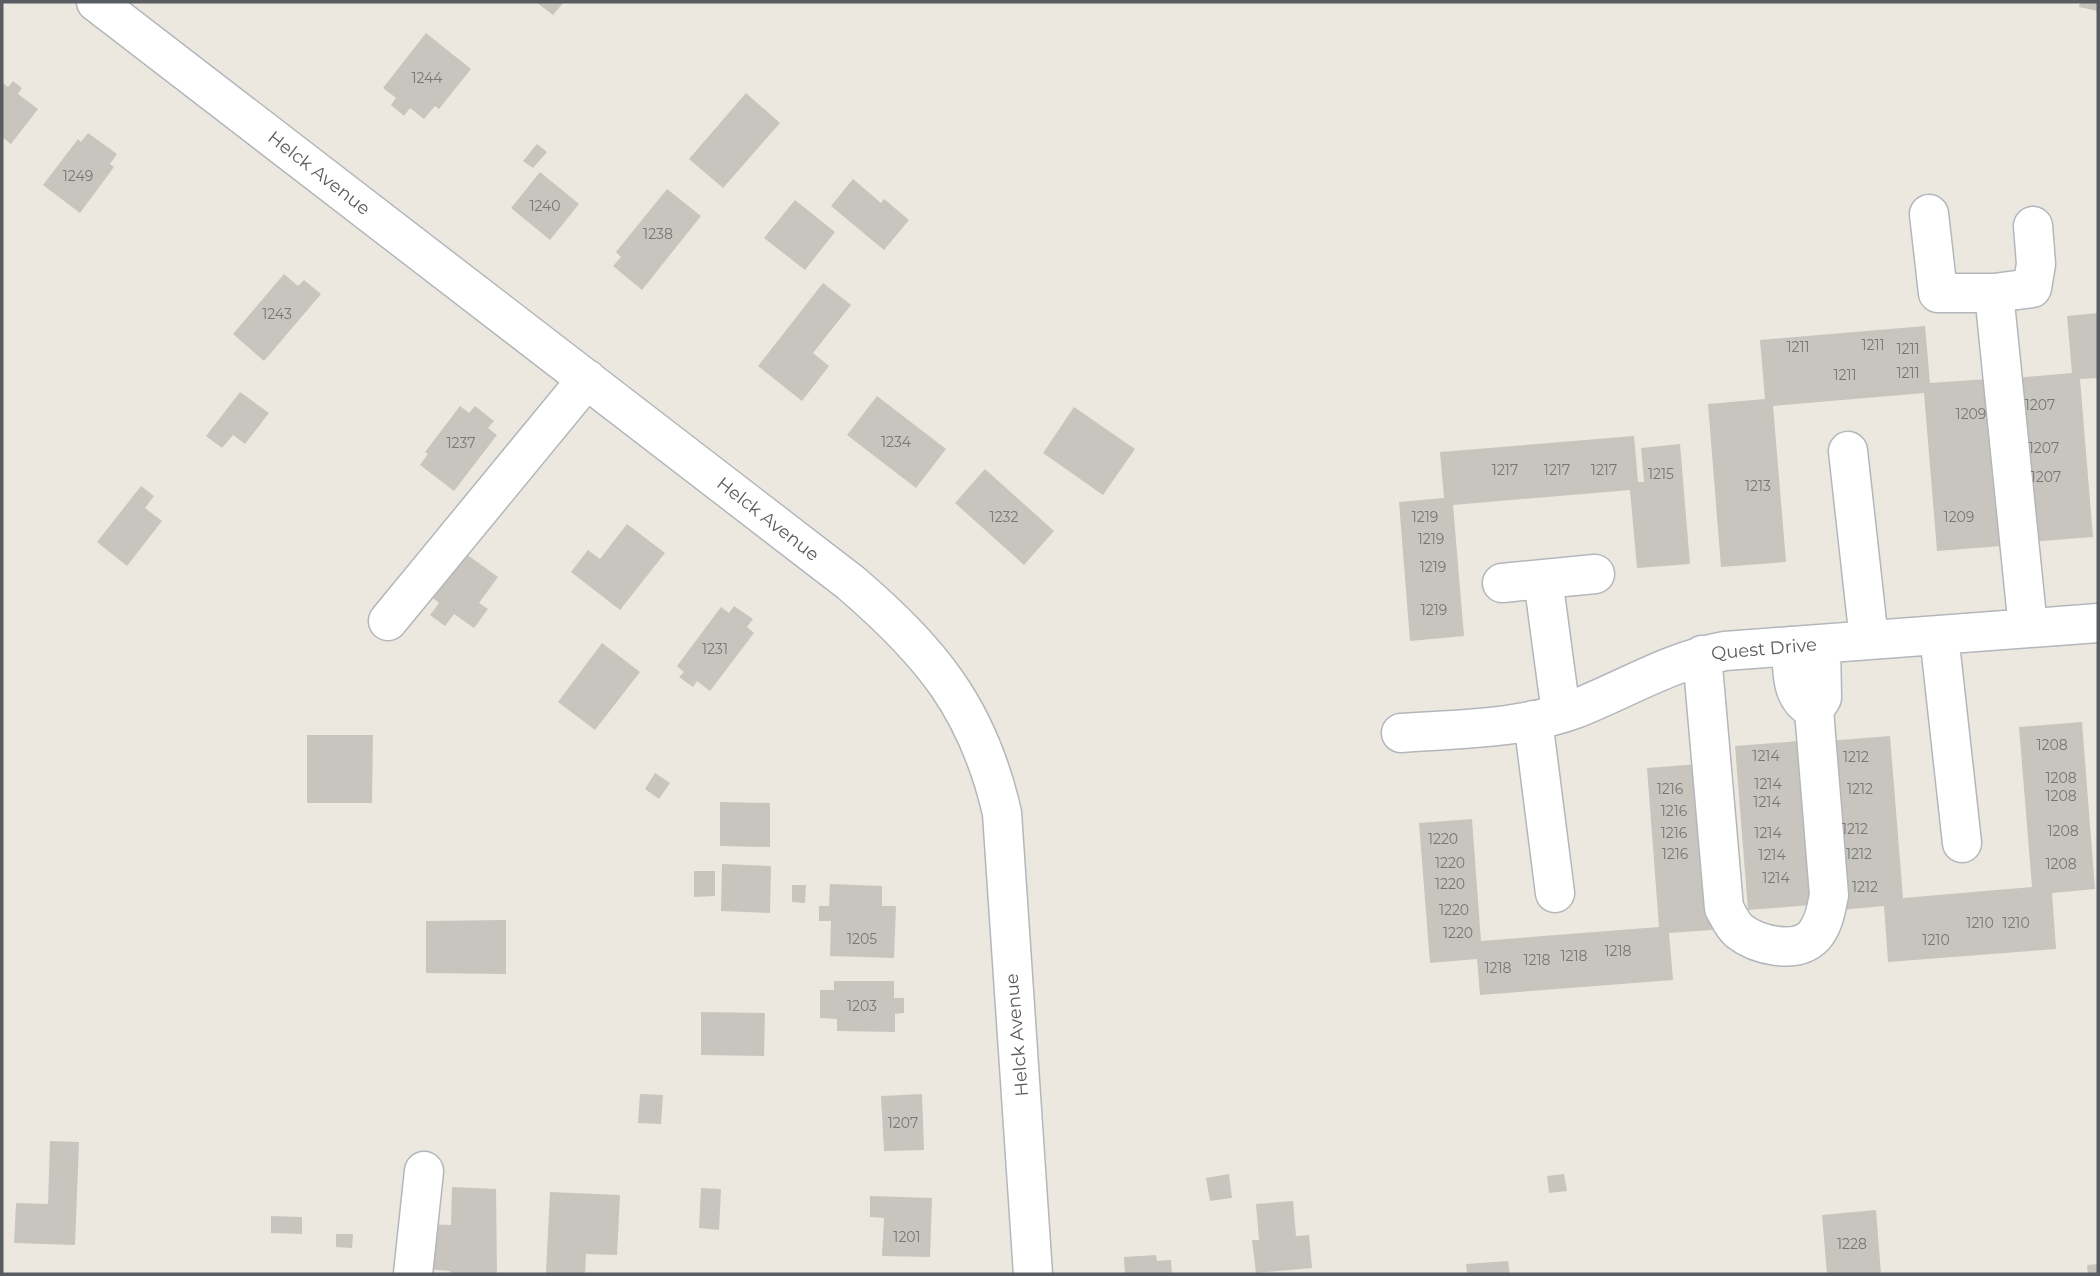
<svg xmlns="http://www.w3.org/2000/svg" width="2100" height="1276" font-family="Montserrat,sans-serif">
	<style>
		.building { fill: #c8c5bf }
		.lines { fill: none; stroke-linecap: round; stroke-linejoin: round }
		.minor-casing { stroke: #b3b7bb; stroke-width: 41 }
		.minor { stroke: #fff; stroke-width: 38 }
		.labels { text-anchor: middle; stroke-width: 5; stroke-linejoin: round; paint-order: stroke }
		.number-label { font-size: 14px; fill: #757778 }
		.street-label { font-size: 18px; fill: #595d61; stroke: #fff }
	</style>
	<rect width="100%" height="100%" fill="#ece8e0"/>
	<path class="building" d="M536,2h28l-11,13z
		M2080,2h18v9l-19,-4z
		M426,33l45,36 -32,40 -4,-3 -11,13 -14,-11 -6,8 -13,-11 5,-7 -13,-10z
		M13,81l9,7 -4,6 20,15 -27,35 -9,-7v-55l6,5z
		M746,93l34,30 -57,65 -34,-29z
		M88,133l29,21 -7,10 4,3 -34,46 -37,-28 35,-46 3,3z
		M537,144l10,8 -14,16 -10,-7z
		M540,172l39,32 -29,36 -39,-32z
		M853,179l28,24 3,-4 25,21 -25,30 -53,-44z
		M667,189l34,27 -59,74 -29,-24 8,-9 -5,-5z
		M795,200l40,32 -30,38 -41,-32z
		M284,274l14,12 6,-6 17,14 -57,67 -31,-27z
		M823,283l28,22 -38,48 16,13 -27,35 -44,-35z
		M2098,313v65l-18,1 13,158 -65,5 -13,-164 57,-5 -5,-57z
		M1925,326l5,57 58,-4 14,167 -65,5 -13,-158 -151,13 13,156 -65,5 -13,-163 57,-5 -5,-59z
		M240,392l29,21 -24,31 -12,-9 -11,13 -16,-12z
		M877,396l69,53 -30,39 -69,-53z
		M460,406l9,7 6,-7 19,15 -6,7 9,7 -43,56 -34,-26 8,-11 -3,-2z
		M1074,407l61,42 -32,46 -60,-42z
		M1634,436l4,46h6l-3,-34 39,-4 10,120 -53,4 -7,-78 -177,15 11,131 -54,5 -11,-139 45,-4 -4,-46z
		M985,469l69,62 -30,34 -69,-62z
		M141,486l13,10 -9,12 17,13 -35,45 -30,-24z
		M627,524l38,29 -45,57 -49,-38 17,-22 12,9z
		M462,551l36,26 -19,26 9,6 -14,19 -20,-14 -9,12 -15,-11 9,-12 -9,-7z
		M734,606l19,13 -6,8 7,6 -44,58 -13,-10 -4,6 -14,-10 5,-5 -7,-6 44,-59 8,6z
		M602,643l38,29 -45,58 -37,-28z
		M2082,722l13,167 -43,4 4,56 -168,13 -4,-56 -43,4 -14,-169 63,-5 13,162 129,-11 -13,-160z
		M307,735h66l-1,68h-65z
		M1799,741l13,164 -64,5 -13,-164z
		M1699,764l13,166 -43,3 4,47 -193,15 -3,-36 -47,4 -11,-140 53,-4 9,122 178,-14 -12,-159z
		M655,773l15,10 -11,16 -14,-10z
		M720,802l50,1v44l-50,-1z
		M722,864l49,2 -1,47 -49,-2z
		M694,871h21v25l-21,1z
		M830,884l52,2v20h14l-2,52 -64,-2 1,-35h-12v-15h10z
		M792,885h14l-1,18 -13,-1z
		M506,920v54l-80,-1v-52z
		M834,981h60v17h10v15l-9,1v18l-58,-1v-12l-17,-1v-28h14z
		M701,1012l64,1 -1,43 -63,-1z
		M640,1094l23,1 -2,29 -23,-1z
		M922,1094l2,56 -40,1 -3,-55z
		M50,1141l29,1 -4,103 -61,-2 2,-40 32,1z
		M1229,1174l3,24 -22,3 -4,-23z
		M1564,1174l3,17 -18,2 -2,-17z
		M452,1187l44,2 1,85h-48l1,-3 -25,-2 1,-45 25,1z
		M701,1188l20,1 -2,41 -20,-2z
		M550,1192l70,3 -3,60 -31,-1 -1,20 -39,-1z
		M870,1196l62,2 -2,59 -48,-1 2,-38 -14,-1z
		M1293,1201l3,35 13,-1 3,33 -56,5 -4,-33h7l-3,-36z
		M1876,1210l5,64h-54l-5,-59z
		M271,1216l31,1v17l-31,-1z
		M336,1234h17l-1,14 -16,-1z
		M1156,1255l1,6 14,-1 1,14h-47l-1,-17z
		M1508,1261l2,13h-43l-1,-10z
		M2098,1264v10h-10l-1,-9z"/>
	<g class="lines">
		<defs>
			<path id="minor" d="M96,2l755,581c80,69 127,125 151,230l31,461
				M1929,214l9,79h56l34,335
				M1994,293l38,-5 4,-24 -3,-38
				M1848,451l21,189
				M1543,579l18,134
				M1502,583l93,-9
				M388,621l199,-242
				M1939,635l23,208
				M1791,646c2,26 -2,50 23,64
				M1702,655l22,253c4,7 8,17 15,23 18,14 57,24 75,5 10,-12 12,-26 15,-41l-15,-185 8,-12 -1,-54
				M1533,720l22,173
				M1401,733c57,-4 120,-4 174,-24 51,-20 95,-48 150,-58l373,-28
				M413,1274l11,-103"/>
		</defs>
		<use href="#minor" class="minor-casing"/>
		<use href="#minor" class="minor"/>
	</g>
	<g class="labels">
		<g class="number-label">
			<text x="427" y="83">1244</text>
			<text x="78" y="181">1249</text>
			<text x="545" y="211">1240</text>
			<text x="658" y="239">1238</text>
			<text x="277" y="319">1243</text>
			<text x="1873" y="350">1211</text>
			<text x="1798" y="352">1211</text>
			<text x="1908" y="354">1211</text>
			<text x="1908" y="378">1211</text>
			<text x="1845" y="380">1211</text>
			<text x="2040" y="410">1207</text>
			<text x="1971" y="419">1209</text>
			<text x="896" y="447">1234</text>
			<text x="461" y="448">1237</text>
			<text x="2044" y="453">1207</text>
			<text x="1505" y="475">1217</text>
			<text x="1557" y="475">1217</text>
			<text x="1604" y="475">1217</text>
			<text x="1661" y="479">1215</text>
			<text x="2046" y="482">1207</text>
			<text x="1758" y="491">1213</text>
			<text x="1004" y="522">1232</text>
			<text x="1425" y="522">1219</text>
			<text x="1959" y="522">1209</text>
			<text x="1431" y="544">1219</text>
			<text x="1433" y="572">1219</text>
			<text x="1434" y="615">1219</text>
			<text x="715" y="654">1231</text>
			<text x="2052" y="750">1208</text>
			<text x="1766" y="761">1214</text>
			<text x="1856" y="762">1212</text>
			<text x="2061" y="783">1208</text>
			<text x="1768" y="789">1214</text>
			<text x="1670" y="794">1216</text>
			<text x="1860" y="794">1212</text>
			<text x="2061" y="801">1208</text>
			<text x="1767" y="807">1214</text>
			<text x="1674" y="816">1216</text>
			<text x="1855" y="834">1212</text>
			<text x="2063" y="836">1208</text>
			<text x="1674" y="838">1216</text>
			<text x="1768" y="838">1214</text>
			<text x="1443" y="844">1220</text>
			<text x="1675" y="859">1216</text>
			<text x="1859" y="859">1212</text>
			<text x="1772" y="860">1214</text>
			<text x="1450" y="868">1220</text>
			<text x="2061" y="869">1208</text>
			<text x="1776" y="883">1214</text>
			<text x="1450" y="889">1220</text>
			<text x="1865" y="892">1212</text>
			<text x="1454" y="915">1220</text>
			<text x="1980" y="928">1210</text>
			<text x="2016" y="928">1210</text>
			<text x="1458" y="938">1220</text>
			<text x="862" y="944">1205</text>
			<text x="1936" y="945">1210</text>
			<text x="1618" y="956">1218</text>
			<text x="1574" y="961">1218</text>
			<text x="1537" y="965">1218</text>
			<text x="1498" y="973">1218</text>
			<text x="862" y="1011">1203</text>
			<text x="903" y="1128">1207</text>
			<text x="907" y="1242">1201</text>
			<text x="1852" y="1249">1228</text>
		</g>
		<g class="street-label">
			<text transform="translate(319 173) rotate(38)" y="6">Helck Avenue</text>
			<text transform="translate(768 519) rotate(38)" y="6">Helck Avenue</text>
			<text transform="translate(1764 649) rotate(-5)" y="6">Quest Drive</text>
			<text transform="translate(1017 1035) rotate(-95)" y="6">Helck Avenue</text>
		</g>
	</g>
	<rect width="2100" height="1276" fill="none" stroke="#595d61" stroke-width="7"/>
</svg>
